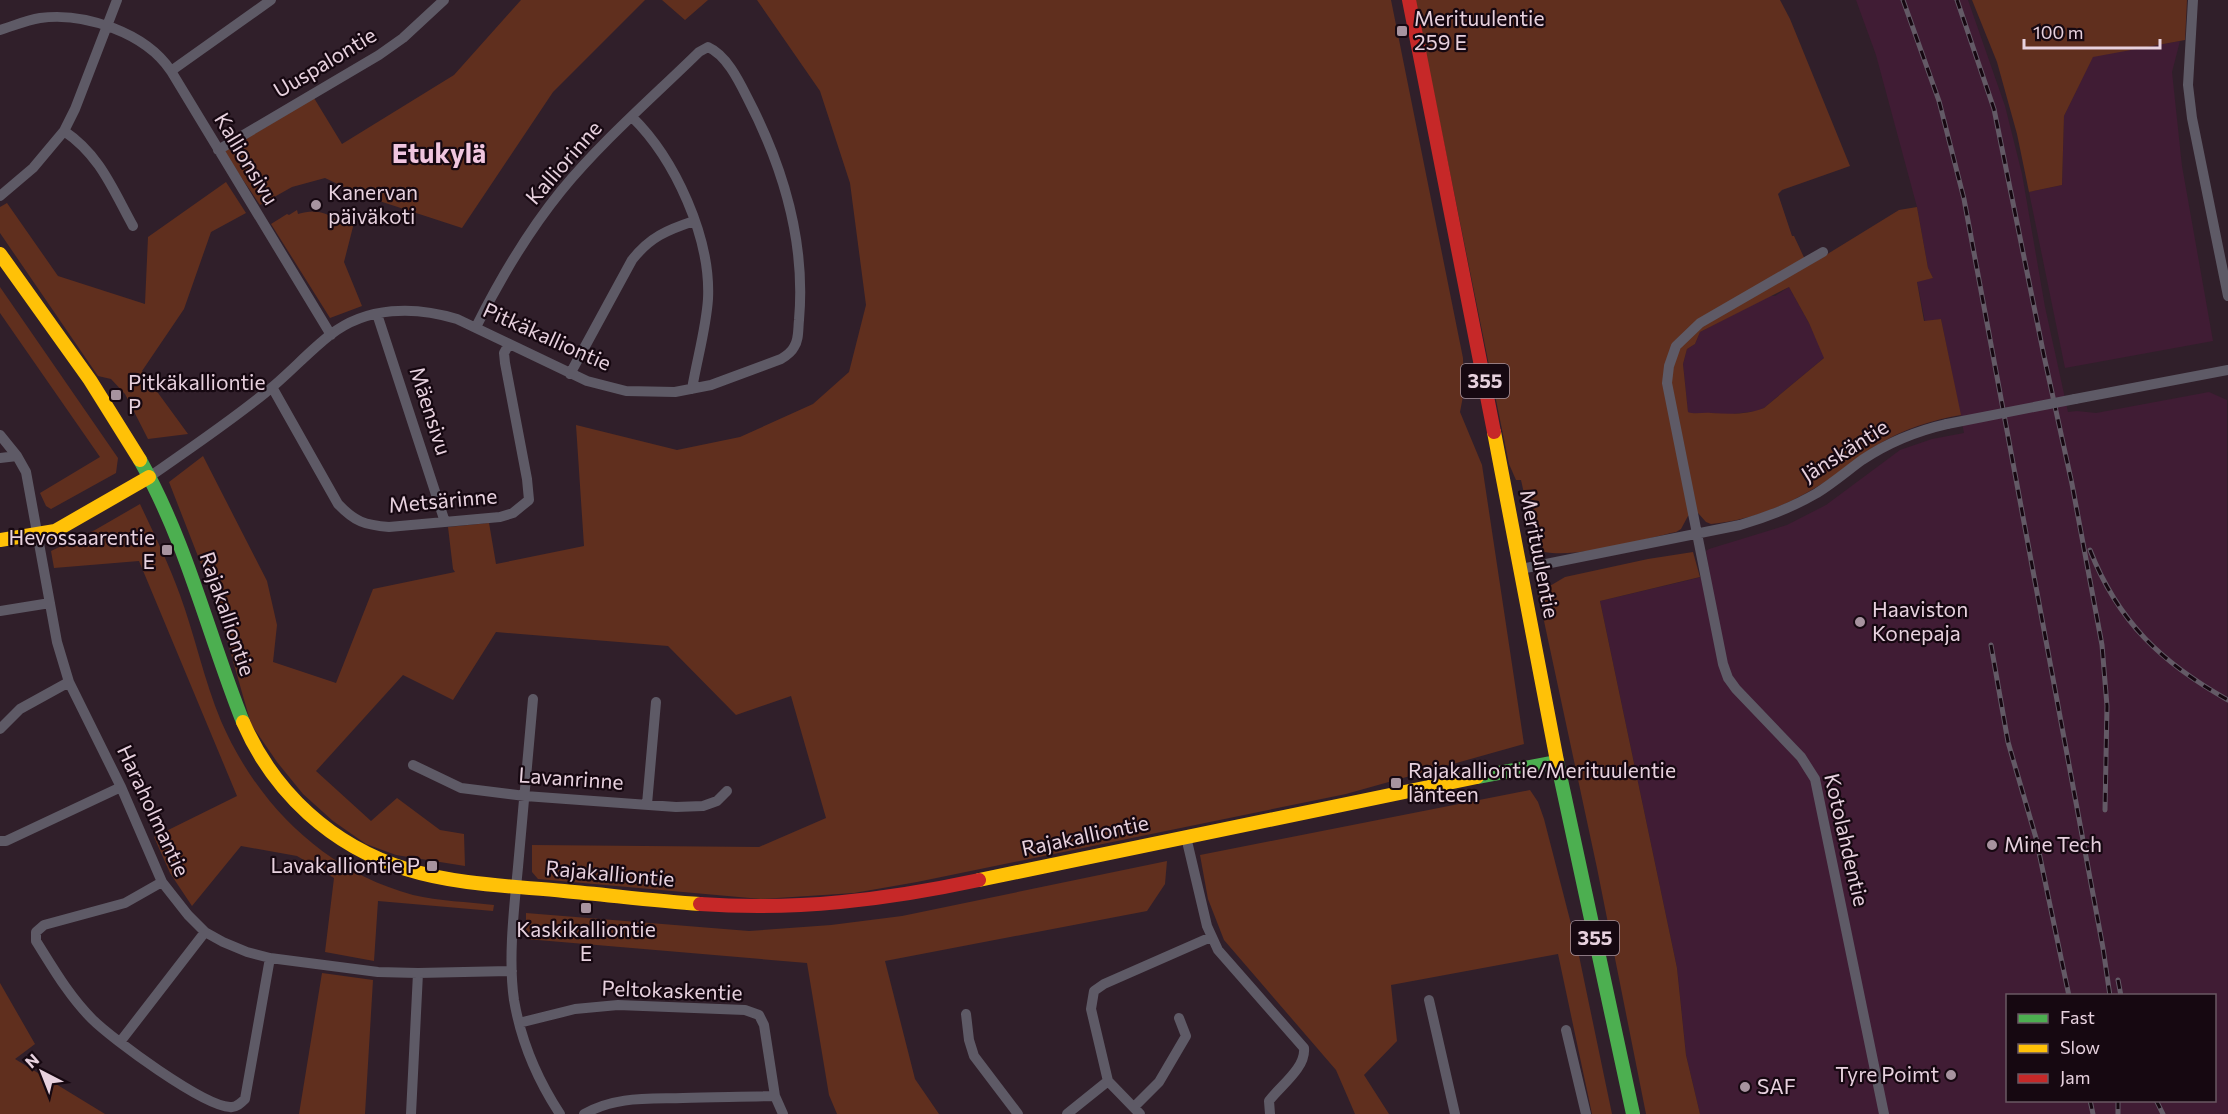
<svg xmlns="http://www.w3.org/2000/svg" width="2228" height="1114" font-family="Commissioner,sans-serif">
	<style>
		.built { fill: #401c34; fill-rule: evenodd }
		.green { fill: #602f1e; fill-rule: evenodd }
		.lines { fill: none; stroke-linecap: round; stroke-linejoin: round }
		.street { stroke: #5e5a66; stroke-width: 10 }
		.fast { stroke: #4caf50; stroke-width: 14 }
		.slow { stroke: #ffc107; stroke-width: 14 }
		.jam { stroke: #c62828; stroke-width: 14 }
		.rail-casing { stroke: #635a66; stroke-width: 5 }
		.rail { stroke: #160811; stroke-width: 3; stroke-dasharray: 9; stroke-linecap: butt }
		.street-bridge { stroke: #5e5a66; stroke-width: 10 }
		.poi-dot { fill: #a7939f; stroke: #160811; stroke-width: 2 }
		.labels { text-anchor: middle; stroke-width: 4.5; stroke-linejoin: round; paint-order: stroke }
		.shield { fill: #160811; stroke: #a895a0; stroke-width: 1.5 }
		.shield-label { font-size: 20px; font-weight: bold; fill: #e7d1de }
		.poi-label { font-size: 21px; fill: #e7d1de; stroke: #160811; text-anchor: start }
		.street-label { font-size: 21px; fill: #e7d1de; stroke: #160811 }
		.district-label { font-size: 27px; font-weight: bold; fill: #f0c6df; stroke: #160811 }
	</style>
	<rect width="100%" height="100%" fill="#301f2a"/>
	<path class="built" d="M1856,0h112l37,106 17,68 23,133 23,105 9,-1 19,2 113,-21 18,8 1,714h-528l-14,-59 -9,-87 -77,-367 110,-26 -4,-24 3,-2 78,-24 39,-20 74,-55 32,-11 32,-6 -23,-114 -16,3 -8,-41 16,-3 -5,-10 -11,-61 -41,-152zM2008,996h206v104h-206z
		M2180,41l-8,31 10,94 31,175 -148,27 -36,-176 33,-7 2,-69 29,-60z
		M1789,287l20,36 16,34 -61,51 -7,3 -32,4 -14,-2 -20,1 -3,-2 -5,-48 4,-15 8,-5 5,-12 69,-36h6z"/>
	<path class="green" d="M521,0h124l-92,92 -91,136 -101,-33 -36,-17 -33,9 -32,18 -36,-53 90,-54 28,46 112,-69z
		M662,0h46l-23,20z
		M757,0h634l72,358 1,33 -4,21 22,53 42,279 -178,50 -429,88 -63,11 -93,6 -223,-20 -6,-7v-27l227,2 67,-29 -35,-122 -55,19 -68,-69 -172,-14 -43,68 -50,-25 -87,96 55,50 26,-23 43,32 24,4 1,32 -69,-11 -30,-11 -33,-23 -30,-27 -26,-32 -26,-38 -34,-119 -48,-123 34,-26 64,125 10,44 -4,37 63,21 37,-94 82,-17 -2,-3 -5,-42 41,-4 7,41 88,-18 -8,-121 101,25 63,-13 73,-33 36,-32 17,-67 -16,-122 -30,-92z
		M1415,0h365l10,19 60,147 -68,24 -4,4 14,42h2l14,30 91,-56 18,-3 11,61 5,10 -16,4 7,39 17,-2 20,96c-29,5 -57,14 -82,29 -17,9 -30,21 -45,32 -37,25 -78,44 -123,48l-5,-2 -8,-9 -10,3 -7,13 -5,3c-37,8 -95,26 -132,20l-19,-54 -4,-18h-5l-7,-16zM1789,287l20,36 15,35 -60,50c-17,7 -34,6 -53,5 -8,-1 -16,2 -23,-1l-5,-48 4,-15 8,-5 5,-12z
		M1972,0h215l-2,40 -92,17 -29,59 -2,69 -33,7 -12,-58 -20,-72z
		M226,182l20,31 -35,19 -27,77 -42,62 46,63 -40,5 -23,-45 -14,-15 -13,-3 -98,-143v-26l7,-4 51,73 87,28 3,-67z
		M297,210l1,4c13,-4 24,-4 37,5l3,-2 9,7 8,-5 -11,43 18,44 -32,12 -59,-94 16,-10 2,1z
		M0,287l118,171 -2,15 -65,36 -5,-3 -6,-13 60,-36 -100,-144z
		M140,504c14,30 29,60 40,91 15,41 24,85 41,126 36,83 103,150 192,174 26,6 55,7 81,10l-1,6 -115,-10 -4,60 -49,-9 9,-74 -37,-22 -56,-10 -49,60 -22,-33 -16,-36 83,-41 -98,-235 -85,7 -3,-17 44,-21z
		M1693,552l7,25 -100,24 77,367 9,87 14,59h-54l-49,-246 -59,-275 27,-16 83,-18z
		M1530,790l8,12 6,17 34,132 34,163h-20l-34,-160 -167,31 6,56 -33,34 25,39h-34l-19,-44 -112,-130 -16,-41 -8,-44z
		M1167,861l-2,23 -18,27 -262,50 30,118 24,35h-102l-8,-19 -22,-132 -281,-24v-26l223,18 82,-6 71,-9z
		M322,973l51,7 -8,134h-66z
		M0,983l35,61 -20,15 90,55h-105z"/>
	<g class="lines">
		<path class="street" d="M2193,0l-5,85 4,33 36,178
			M0,30c13,-4 27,-10 40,-12 45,-6 106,15 131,53l160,264
			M171,71l100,-71
			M632,117c43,42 79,121 76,182 -2,30 -11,60 -16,90
			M64,131c36,24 49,59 69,95
			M218,150l161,-95 24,-17 41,-38
			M0,196l33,-28 31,-37 11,-22 42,-109
			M1823,252l-123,71 -24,23 -7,20 -2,17 56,281 5,14 8,11 65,68 14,22 69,335
			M377,314l68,208
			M570,374l62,-114c18,-23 35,-30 62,-39
			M272,387l66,117c17,18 27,21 51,23l111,-10 13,-4 16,-13 -2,-21 -22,-116 -1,-10 5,-9
			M2075,399l153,-29
			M0,435l17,21 9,16 31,170 12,40 52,105 41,95 26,33 17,17 18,10 24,10 23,6 108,14 40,1 94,-2
			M0,458l17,-2
			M149,477c39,-27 79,-54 116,-84 23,-18 42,-40 65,-58 37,-29 85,-29 127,-16l130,62 39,10 49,1 36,-7 70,-26c5,-3 10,-6 13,-12 5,-7 4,-18 5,-27 7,-79 -16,-154 -52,-223 -9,-18 -21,-42 -39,-50l-9,5c-46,45 -97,89 -138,139 -34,42 -61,88 -85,136
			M1521,569l219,-44c27,-8 53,-18 77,-32 16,-10 30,-22 45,-33 27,-18 54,-29 85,-36
			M0,611l50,-8
			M533,699c-5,56 -10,112 -15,168 -4,42 -10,92 -4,133 7,41 23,79 46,114
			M0,729l20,-20 49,-27
			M413,765l48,23 64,8 151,11 27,-1 14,-5 10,-10
			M647,804l9,-102
			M1186,837l21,89 11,24 86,98c2,20 -24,38 -35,53l1,13
			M0,841h6l115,-54
			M162,882l-37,21 -81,22 -8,7v9c17,27 33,55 56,78 20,20 111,87 138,88 6,1 11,-4 15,-8l25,-141
			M1429,1000l26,114
			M966,1014l3,26 5,16 44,58
			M519,1023l56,-14 43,-4 127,5 14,5 5,10 11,71 8,18
			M1566,1030l20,84
			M120,1042l85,-110
			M1134,1107l25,-25 27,-46 -7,-18
			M411,1114l7,-141
			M584,1114c32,-18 64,-15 99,-16 31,-1 62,-1 92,-2
			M1067,1114l41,-33
			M1140,1114l-32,-33 -17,-72 3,-18 10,-7 107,-47"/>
		<path class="fast" d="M140,460c47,83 68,174 103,262
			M1557,761l76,353
			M1477,777l80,-15"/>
		<path class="slow" d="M0,254l90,126 50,80
			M1494,432l63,329
			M0,540l55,-9 94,-54
			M243,722c31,71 89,124 163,147 51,16 106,17 158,22 45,4 91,10 136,13
			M979,880l498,-103"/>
		<path class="jam" d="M1409,0l85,432
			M700,904c95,7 186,-4 279,-24"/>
		<defs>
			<path id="rail" d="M1903,0l36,101 25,98 139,749 7,48
				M1957,0l37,109 50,247 28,128 30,161 5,61 -2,104
				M2090,550c28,72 72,113 138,150
				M1991,645l17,97 28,96 33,158
				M2118,980l3,16
				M2090,1100l3,14
				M2118,1100v14
				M2156,1100l7,14"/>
		</defs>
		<use href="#rail" class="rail-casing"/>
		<use href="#rail" class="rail"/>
		<path class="street-bridge" d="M1947,424l128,-25"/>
	</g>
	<g class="poi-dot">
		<rect x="1396" y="25" width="12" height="12" rx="3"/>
		<circle cx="316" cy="205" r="6"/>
		<rect x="110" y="389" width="12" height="12" rx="3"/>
		<rect x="161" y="544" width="12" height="12" rx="3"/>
		<circle cx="1860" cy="622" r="6"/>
		<rect x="1390" y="777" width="12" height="12" rx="3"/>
		<circle cx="1992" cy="845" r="6"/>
		<rect x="426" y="860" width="12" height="12" rx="3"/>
		<rect x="580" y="902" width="12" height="12" rx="3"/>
		<circle cx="1951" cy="1075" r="6"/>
		<circle cx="1745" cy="1087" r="6"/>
	</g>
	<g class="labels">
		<g class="shield">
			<rect x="1461" y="364" width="48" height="34" rx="4.5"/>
			<rect x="1571" y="921" width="48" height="34" rx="4.5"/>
		</g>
		<g class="shield-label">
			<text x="1485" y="388">355</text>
			<text x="1595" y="945">355</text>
		</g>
		<g class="poi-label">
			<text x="1414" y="26">Merituulentie<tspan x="1414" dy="24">259 E</tspan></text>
			<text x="328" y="200">Kanervan<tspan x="328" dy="24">päiväkoti</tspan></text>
			<text x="128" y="390">Pitkäkalliontie<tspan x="128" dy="24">P</tspan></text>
			<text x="155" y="545" text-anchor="end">Hevossaarentie<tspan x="155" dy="24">E</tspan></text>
			<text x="1872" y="617">Haaviston<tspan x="1872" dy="24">Konepaja</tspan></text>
			<text x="1408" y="778">Rajakalliontie/Merituulentie<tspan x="1408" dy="24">länteen</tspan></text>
			<text x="2004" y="852">Mine Tech</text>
			<text x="420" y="873" text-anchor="end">Lavakalliontie P</text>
			<text x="586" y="937" text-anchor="middle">Kaskikalliontie<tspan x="586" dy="24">E</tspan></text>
			<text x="1939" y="1082" text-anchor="end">Tyre Poimt</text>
			<text x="1757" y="1094">SAF</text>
		</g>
		<g class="street-label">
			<text transform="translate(325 63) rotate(-31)" y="7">Uuspalontie</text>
			<text transform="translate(246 159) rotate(59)" y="7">Kallionsivu</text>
			<text transform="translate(564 163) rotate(-49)" y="7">Kalliorinne</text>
			<text transform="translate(547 337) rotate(24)" y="7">Pitkäkalliontie</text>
			<text transform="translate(430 411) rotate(72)" y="7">Mäensivu</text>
			<text transform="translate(1845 451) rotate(-32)" y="7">Jänskäntie</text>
			<text transform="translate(443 501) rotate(-5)" y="7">Metsärinne</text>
			<text transform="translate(1539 554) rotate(79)" y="7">Merituulentie</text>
			<text transform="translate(227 614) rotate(71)" y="7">Rajakalliontie</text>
			<text transform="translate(571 779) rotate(4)" y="7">Lavanrinne</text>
			<text transform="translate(153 811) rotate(65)" y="7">Haraholmantie</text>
			<text transform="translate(1085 836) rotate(-12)" y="7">Rajakalliontie</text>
			<text transform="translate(1846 840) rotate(77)" y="7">Kotolahdentie</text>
			<text transform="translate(610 874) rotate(5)" y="7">Rajakalliontie</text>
			<text transform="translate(672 991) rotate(2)" y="7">Peltokaskentie</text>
		</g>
		<g class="district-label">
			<text x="439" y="163">Etukylä</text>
		</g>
	</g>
	<rect x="2006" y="994" width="210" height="108" fill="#160811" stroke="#6a5863" stroke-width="1.5"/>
	<rect x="2018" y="1014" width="30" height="9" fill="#4caf50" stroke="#6a5863" stroke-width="1.5"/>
	<text x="2060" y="1024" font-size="18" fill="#e7d1de">Fast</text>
	<rect x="2018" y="1044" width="30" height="9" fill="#ffc107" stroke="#6a5863" stroke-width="1.5"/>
	<text x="2060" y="1054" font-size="18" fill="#e7d1de">Slow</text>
	<rect x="2018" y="1074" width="30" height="9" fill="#c62828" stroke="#6a5863" stroke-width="1.5"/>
	<text x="2060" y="1084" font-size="18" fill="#e7d1de">Jam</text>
	<g transform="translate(42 1072) rotate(318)" stroke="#160811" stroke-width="4.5" paint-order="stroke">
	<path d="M0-4.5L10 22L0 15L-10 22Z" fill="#e7d1de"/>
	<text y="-9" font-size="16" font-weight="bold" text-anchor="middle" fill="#e7d1de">N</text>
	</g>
	<path d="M2024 39v9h136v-9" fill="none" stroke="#e7d1de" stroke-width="3"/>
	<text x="2033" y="39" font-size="18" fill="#e7d1de" stroke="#160811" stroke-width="4.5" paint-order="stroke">100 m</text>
</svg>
